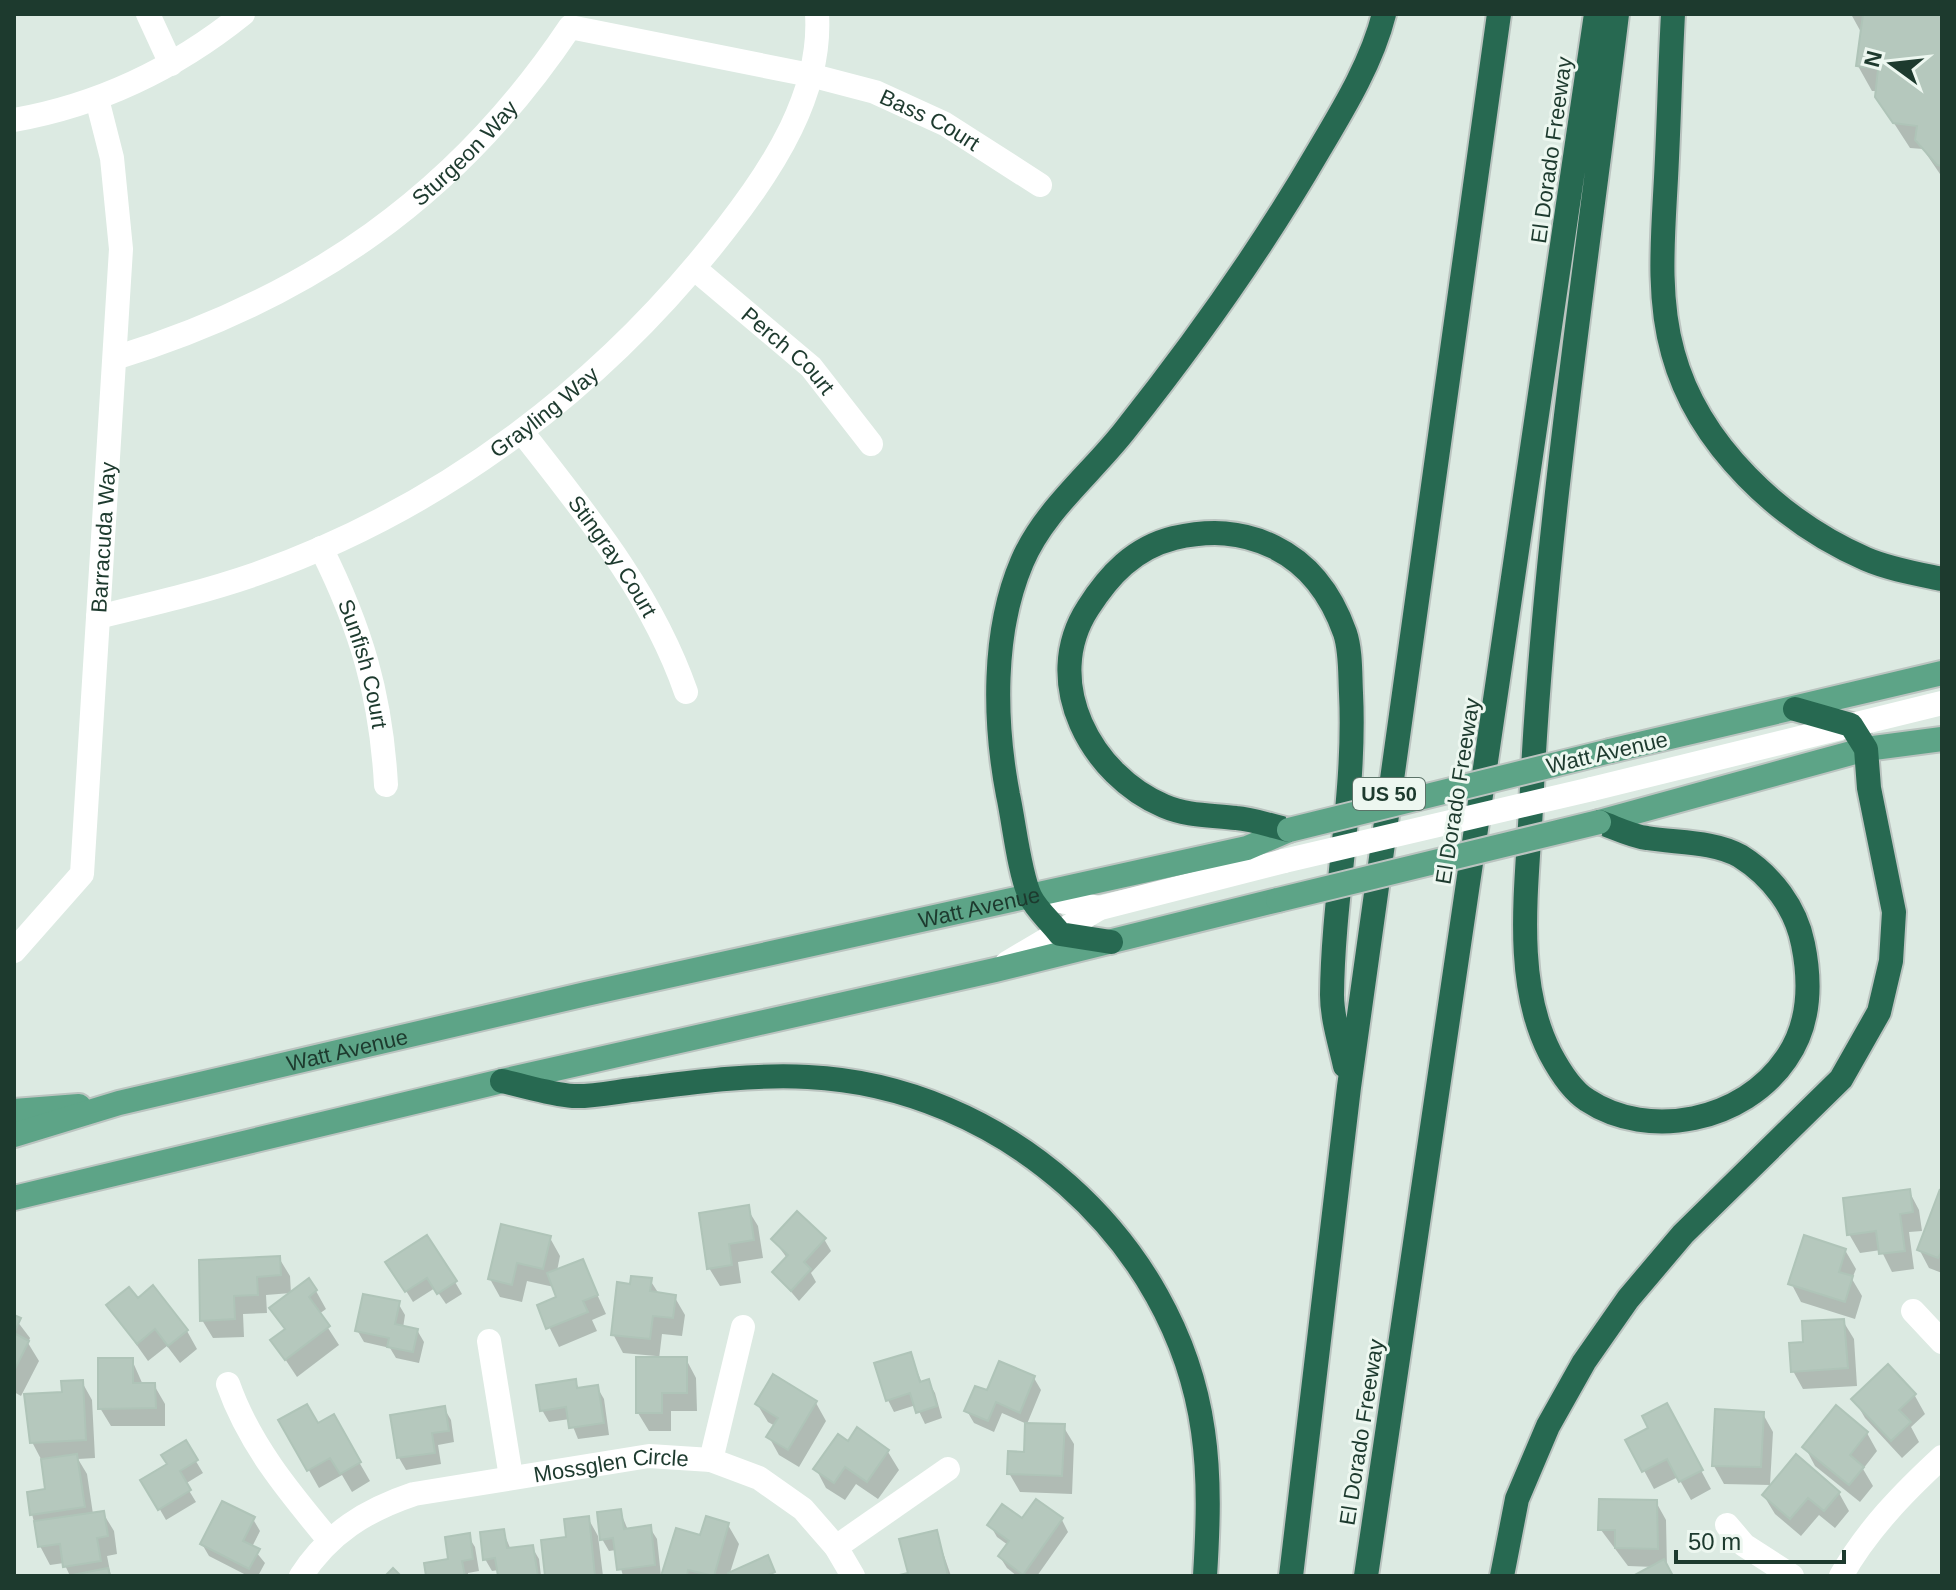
<svg xmlns="http://www.w3.org/2000/svg" width="1956" height="1590" font-family="Helvetica,sans-serif">
	<style>
		.shadow { fill: #0003 }
		.building { fill: #b5c8bd; stroke: #afc4b8; stroke-width: 2 }
		.lines { fill: none; stroke-linecap: round; stroke-linejoin: round }
		.major-casing { stroke: #bbc4c0; stroke-width: 28 }
		.highway-casing { stroke: #bbc4c0; stroke-width: 28 }
		.minor { stroke: #fff; stroke-width: 24 }
		.major { stroke: #5da487; stroke-width: 24 }
		.highway { stroke: #276951; stroke-width: 24 }
		.major-bridge-casing { stroke: #bbc4c0; stroke-width: 28; stroke-linecap: butt }
		.minor-bridge { stroke: #fff; stroke-width: 24 }
		.major-bridge { stroke: #5da487; stroke-width: 24 }
		.labels { text-anchor: middle; stroke-width: 6; stroke-linejoin: round; paint-order: stroke }
		.shield { fill: #edf7f0; stroke: #5b7368; stroke-width: 2 }
		.shield-label { font-size: 20px; font-weight: bold; fill: #1d3a2e }
		.street-label { font-size: 22px; fill: #1d3a2e; stroke: #edf7f0 }
	</style>
	<rect width="100%" height="100%" fill="#dceae2"/>
	<path class="shadow" d="M1851,14h91v163l-19,-28 -13,-1 -33,-51 1,-6h-6l-14,-25 4,-32z
		M1909,1191l10,19 3,21 -13,1 5,37 -22,3 -11,-22 -21,3 -11,-19z
		M1941,1191l1,1v81l-13,-5 -10,-19z
		M747,1208l11,18 5,32 -25,4 3,21 -21,3 -11,-18z
		M550,1238l10,18 -3,15 25,-10 24,53 -14,6 5,11 -38,16 -20,-41 20,-8 -5,-11 -27,-6 -5,21 -22,-5 -10,-18z
		M773,1239h51l7,12 -20,22 5,9 -17,19 -25,-29 13,-14z
		M1845,1250l11,19 -4,10 10,17 -7,23 -54,-17 -10,-19z
		M279,1258l11,18 1,17 -25,2 1,18 -24,1 1,23 -31,1 -11,-18z
		M388,1262l67,20 7,12 -16,10 -11,-16 -22,14z
		M650,1280l9,14 15,2 11,19 -3,21 -20,-2 -3,25h27l10,19 1,33h-26v20h-22l-11,-18 18,-57 -33,-3 -10,-19 19,-48z
		M316,1291l10,18 -7,5 20,31 -42,32 -24,-36 13,-10 -14,-23z
		M137,1301l50,30 10,18 -17,14 -13,-17 -19,15 -39,-55z
		M398,1303l7,12 -2,13 14,2 7,12 -5,21 -23,-5 -6,-10 -26,-6 -7,-12z
		M14,1317l16,21 -2,5 11,18 -18,35 -7,-4z
		M1843,1321l11,18 3,47 -54,3 -10,-18 12,-27z
		M910,1354l12,29 6,-2 7,12 7,25 -17,6 -9,-19 -22,7 -6,-12z
		M132,1360l11,25h11l11,19v22h-54l-11,-18z
		M1888,1367l27,29 10,18 -14,13 8,15 -17,16 -37,-40 -11,-19z
		M1034,1378l7,12 -14,34 -25,-11 -8,19 -20,-9 -7,-12 21,-18z
		M575,1381l5,9 17,-3 7,12 5,36 -31,4 -8,-20 -21,3 -7,-12z
		M82,1382l10,18 3,58 -17,1 9,15 6,40 10,-1 11,18 3,23 -10,2 4,20h-41l-6,-13 -14,2 -10,-19 -8,-32 16,-23 -6,-30 -10,-19 32,-48z
		M816,1403l10,18 -27,46 -20,-12 -10,-18 6,-11 -7,-4 -11,-18z
		M444,1408l7,12 3,22 -16,3 3,19 -35,6 -7,-12 -6,-42z
		M1763,1414l10,18 -3,53 -46,-1 -10,-18z
		M333,1417l37,64 -18,11 -10,-17 -23,13 -38,-67 37,4z
		M1676,1424l35,65 -20,11 -13,-23 -24,12 -26,-48z
		M1063,1426l11,18 -2,50 -52,-2 -11,-19 17,-19z
		M857,1430l31,22 11,18 -21,29 -22,-15 -11,16 -19,-12 -10,-19 32,-26z
		M1867,1433l10,18 -14,18 10,17 -13,16 -45,-36 -10,-19z
		M185,1443l18,30 -18,11 11,18 -30,18 -23,-40 26,-16z
		M1839,1493l10,18 -14,17 -16,-13 -18,21 -26,-22 -11,-18z
		M1656,1502l10,18 1,49 4,7h-34l17,-9 -26,-1 -27,-36z
		M620,1511l8,19 22,-2 7,11 4,37h-38l-7,-26 -7,1 -7,-12z
		M588,1518l10,18 5,40h-56l21,-37z
		M253,1519l7,12 -8,16 13,16 -7,13h-10l-39,-20 -7,-12z
		M1062,1520l6,12 -31,44h-20l-10,-8 -7,-11 8,-12 -11,-8 -7,-12z
		M728,1525l11,19 -10,32h-66l38,-38z
		M503,1531l8,19 21,-3 7,12 2,17h-41l-1,-6 -7,1 -7,-12z
		M936,1532l15,44h-47l6,-1z
		M468,1536l7,11 4,24 -11,2v3h-40l22,-15z"/>
	<path class="building" d="M1863,14h79v152l-5,-1 -22,-25 2,-14 -24,-3 -18,-26 3,-28 -22,-3z
		M1910,1189l3,23 -13,2 5,37 -26,3 -3,-23 -29,4 -4,-37z
		M1940,1189l2,62 -4,7 -21,-8z
		M749,1205l5,35 -25,4 3,21 -25,4 -8,-56z
		M797,1211l29,27 -22,24 7,7 -20,22 -19,-19 16,-17 -17,-16z
		M501,1224l50,12 -8,33 -26,-6 -5,22 -24,-6z
		M427,1235l30,46 -20,13 -10,-16 -22,14 -20,-30z
		M1804,1235l42,14 -7,23 14,4 -8,26 -57,-18z
		M280,1256l1,19 -24,2 1,18 -24,1 1,23 -35,2 -1,-61z
		M583,1259l15,36 -15,6 5,11 -42,17 -9,-24 19,-8 -9,-24z
		M631,1276l21,2 -2,13 26,4 -3,23 -20,-2 -3,23 -39,-4 6,-53 13,2z
		M309,1278l8,12 -8,7 21,29 -45,34 -15,-20 15,-11 -16,-21z
		M153,1285l35,45 -20,16 -13,-17 -18,15 -31,-39 23,-18 9,11z
		M363,1294l37,7 -5,23 23,5 -5,23 -26,-5 2,-9 -34,-7z
		M14,1315l7,3 -7,15z
		M1844,1319l4,49 -57,4 -2,-29 14,-1 -1,-21z
		M14,1333l15,8 -15,30z
		M911,1352l9,30 9,-3 8,27 -21,7 -6,-20 -24,8 -12,-38z
		M636,1357h51v36h-25v20h-26z
		M98,1358h35v25h22l1,25 -58,1z
		M999,1361l36,15 -15,37 -24,-11 -8,19 -24,-10 11,-25 12,4z
		M1888,1364l28,30 -17,16 12,12 -20,19 -40,-42z
		M773,1374l44,27 -29,49 -22,-13 12,-19 -23,-14z
		M576,1379l1,9 21,-3 6,38 -35,5 -3,-21 -26,4 -4,-26z
		M83,1380l3,60 -56,3 -6,-49 38,-2 -1,-11z
		M1667,1403l36,67 -24,12 -12,-23 -25,13 -17,-32 23,-12 -6,-12z
		M307,1404l11,19 16,-9 27,48 -21,12 -10,-16 -23,13 -29,-51z
		M1836,1405l32,27 -18,23 14,12 -15,18 -47,-38z
		M445,1406l4,25 -17,2 3,20 -38,5 -7,-43z
		M1715,1409l49,3 -3,55 -49,-1z
		M1025,1423l40,1 -3,52 -55,-2 1,-23 16,1z
		M857,1427l32,23 -22,32 -22,-15 -11,16 -21,-14 25,-35 10,7z
		M186,1440l12,20 -18,11 11,19 -33,20 -18,-30 27,-16 -6,-9z
		M77,1454l8,53 -55,8 -3,-23 18,-3 -4,-30z
		M1796,1454l44,38 -16,19 -16,-13 -18,21 -28,-24z
		M1036,1499l27,19 -40,57 -25,-19 11,-15 -22,-16 15,-21 20,14z
		M1599,1499l58,1 1,49 -43,-1v-18h-17z
		M222,1501l33,16 -12,24 17,8 -11,20 -49,-25z
		M621,1509l3,20 27,-4 4,40 -38,5 -4,-32 -13,2 -3,-28z
		M104,1511l4,25 -11,2 4,23 -38,6 -3,-23 -22,3 -4,-26z
		M589,1516l6,60h-50l-4,-36 25,-3 -2,-18z
		M706,1516l23,7 -15,53 -26,-6 -1,6h-26l15,-48 24,7z
		M504,1529l3,19 26,-3 5,31h-40l-3,-18 -12,2 -3,-28z
		M937,1530l11,46h-53l13,-3 -9,-34z
		M470,1533l3,26 -11,2 3,15h-39l-2,-13 24,-4 -3,-22z
		M768,1555l7,17 -9,4h-37l-1,-3z
		M1664,1559l9,17h-40z
		M108,1568l2,8h-38v-1z
		M393,1568l8,8h-16z"/>
	<g class="lines">
		<defs>
			<g id="major">
				<path d="M1610,751l332,-78"/>
				<path d="M1599,822l267,-73 76,-10"/>
				<path d="M14,1111l65,-5"/>
				<path id="s8" d="M14,1135l105,-32 467,-109 661,-146 42,-18"/>
				<path d="M14,1198l488,-117 493,-111 283,-70"/>
			</g>
			<path id="highway" d="M1673,14c-3,55 -4,109 -7,164 -3,57 -9,119 7,175 25,92 108,169 193,206 23,10 52,15 76,20
				M1599,822c15,5 32,14 48,16 30,5 66,3 93,18 32,20 56,52 63,88 8,39 7,81 -17,115 -42,62 -137,82 -199,41 -16,-10 -28,-30 -37,-47 -37,-72 -23,-166 -19,-245 12,-265 54,-530 86,-794
				M1289,830c-18,-4 -36,-11 -53,-12 -24,-3 -49,-2 -72,-12 -72,-30 -124,-124 -76,-198 21,-33 46,-60 86,-70 36,-8 67,-7 100,9 35,17 58,49 71,86 6,18 5,41 6,60 5,101 -18,201 -19,302 0,23 8,48 13,71
				M1111,942l-51,-8c-9,-12 -24,-25 -30,-38 -11,-24 -16,-74 -22,-101 -14,-73 -16,-163 14,-233 22,-52 70,-89 104,-133 70,-88 136,-181 193,-279 25,-42 53,-88 65,-136
				M502,1081c23,5 48,13 71,15 21,1 46,-5 67,-7 55,-7 112,-15 168,-12 192,9 368,161 395,354 7,48 5,97 2,145
				M1291,1576l58,-489 150,-1073
				M1366,1576l230,-1562
				M1502,1576l15,-77 31,-73 36,-64 44,-63 55,-65 158,-155 38,-67 12,-51 3,-49 -25,-124 -3,-39 -15,-24 -56,-16"/>
		</defs>
		<use href="#major" class="major-casing"/>
		<use href="#highway" class="highway-casing"/>
		<g class="minor">
			<path d="M148,14l23,50"/>
			<path d="M14,120c85,-15 162,-52 229,-106"/>
			<path id="s1" d="M695,269l116,98 60,77"/>
			<path id="s2" d="M115,358c193,-59 342,-162 455,-331l240,48 65,17 70,32 95,61"/>
			<path id="s3" d="M522,432c64,82 129,160 164,260"/>
			<path id="s4" d="M321,548c40,80 60,147 65,237"/>
			<path id="s5" d="M98,617c54,-13 106,-25 158,-43 188,-66 350,-190 471,-347 46,-59 95,-134 90,-213"/>
			<path d="M1592,789l350,-86"/>
			<path d="M1031,896l69,12"/>
			<path id="s6" d="M14,951l68,-77 39,-625 -9,-91 -15,-59"/>
			<path d="M1007,963l93,-55 184,-47"/>
			<path d="M1913,1311l29,31"/>
			<path d="M489,1341l22,136"/>
			<path d="M228,1384c21,60 61,108 101,156"/>
			<path d="M711,1460l32,-133"/>
			<path d="M1727,1525l17,20 48,31"/>
			<path d="M836,1547l112,-78"/>
			<path id="s7" d="M301,1576c28,-43 65,-66 113,-82l235,-38 62,4 48,18 44,31 33,38 17,29"/>
			<path d="M1841,1576c26,-46 62,-83 101,-119"/>
		</g>
		<use href="#major" class="major"/>
		<use href="#highway" class="highway"/>
		<defs>
			<path id="major-bridge" d="M1289,830l321,-79
				M1278,900l321,-78"/>
		</defs>
		<use href="#major-bridge" class="major-bridge-casing"/>
		<path class="minor-bridge" d="M1284,861l308,-72"/>
		<use href="#major-bridge" class="major-bridge"/>
	</g>
	<g class="labels">
		<rect class="shield" x="1353" y="778" width="72" height="32" rx="6"/>
		<g class="shield-label">
			<text x="1389" y="801">US 50</text>
		</g>
		<g class="street-label">
			<text dy="8" stroke="none"><textPath href="#s2" startOffset="948">Bass Court</textPath></text>
			<text transform="translate(1551 150) rotate(-82)" y="8">El Dorado Freeway</text>
			<text dy="8" stroke="none"><textPath href="#s2" startOffset="410">Sturgeon Way</textPath></text>
			<text dy="8" stroke="none"><textPath href="#s1" startOffset="124">Perch Court</textPath></text>
			<text dy="8" stroke="none"><textPath href="#s5" startOffset="496">Grayling Way</textPath></text>
			<text dy="8" stroke="none"><textPath href="#s6" startOffset="440">Barracuda Way</textPath></text>
			<text dy="8" stroke="none"><textPath href="#s3" startOffset="154">Stingray Court</textPath></text>
			<text dy="8" stroke="none"><textPath href="#s4" startOffset="124">Sunfish Court</textPath></text>
			<text transform="translate(1607 752) rotate(-13)" y="8">Watt Avenue</text>
			<text transform="translate(1457 791) rotate(-81)" y="8">El Dorado Freeway</text>
			<text dy="8" stroke="none"><textPath href="#s8" startOffset="992">Watt Avenue</textPath></text>
			<text dy="8" stroke="none"><textPath href="#s8" startOffset="344">Watt Avenue</textPath></text>
			<text transform="translate(1361 1432) rotate(-81)" y="8">El Dorado Freeway</text>
			<text dy="8" stroke="none"><textPath href="#s7" startOffset="342">Mossglen Circle</textPath></text>
		</g>
	</g>
	<rect width="1956" height="1590" fill="none" stroke="#1d3a2e" stroke-width="32"/>
	<g transform="translate(1892 64) rotate(285)" stroke="#edf7f0" stroke-width="6" paint-order="stroke">
	<path d="M0-6L14 30L0 20L-14 30Z" fill="#1d3a2e"/>
	<text y="-12" font-size="22" font-weight="bold" text-anchor="middle" fill="#1d3a2e">N</text>
	</g>
	<path d="M1676 1550v12h168v-12" fill="none" stroke="#1d3a2e" stroke-width="4"/>
	<text x="1688" y="1550" font-size="24" fill="#1d3a2e" stroke="#edf7f0" stroke-width="6" paint-order="stroke">50 m</text>
</svg>
